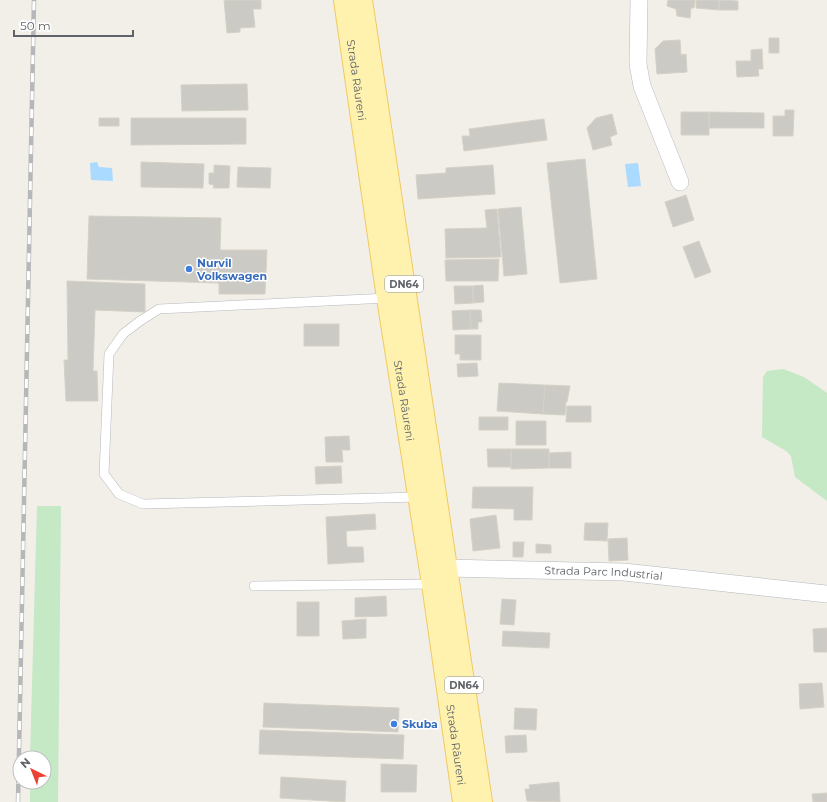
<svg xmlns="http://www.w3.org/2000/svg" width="827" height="802" font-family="Montserrat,sans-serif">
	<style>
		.green { fill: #c5e8c5 }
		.water { fill: #aadaff }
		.building { fill: #cccac5; stroke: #d6d1c6 }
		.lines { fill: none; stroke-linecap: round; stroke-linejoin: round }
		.lane-casing { stroke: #b5b8bc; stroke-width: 10 }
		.street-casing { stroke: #b5b8bc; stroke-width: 18 }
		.primary-casing { stroke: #f2c960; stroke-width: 24 }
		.lane { stroke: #fff; stroke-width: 9 }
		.street { stroke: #fff; stroke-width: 17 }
		.primary { stroke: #fff2af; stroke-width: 22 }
		.rail-casing { stroke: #b6b7b8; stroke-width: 4.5 }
		.rail { stroke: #fff; stroke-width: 3; stroke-dasharray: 9; stroke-linecap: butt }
		.shop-dot { fill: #3f7fe0; stroke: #fff; stroke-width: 1.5 }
		.labels { text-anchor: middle; stroke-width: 3; stroke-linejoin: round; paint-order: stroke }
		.shield { fill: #fff; stroke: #8f9295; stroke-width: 1 }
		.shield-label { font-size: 10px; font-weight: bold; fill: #5f6368 }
		.street-label { font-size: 11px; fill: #5f6368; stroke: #fff }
		.shop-label { font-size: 11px; font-weight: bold; fill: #366cbe; stroke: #fff; text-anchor: start }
	</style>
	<rect width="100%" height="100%" fill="#f1efe8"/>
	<path class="green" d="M783,369l21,8 23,16v108l-32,-24 -4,-21 -5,-5 -24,-14 1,-60 4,-6z
		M37,506h24l-3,296h-28v-20h14v-24h-14z"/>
	<path class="water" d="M97,162l2,5 13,1 1,13 -22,-1 -1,-17z
		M638,163l3,23 -13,1 -3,-23z"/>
	<path class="building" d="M224,0h37v9h-8l2,18 -15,1v4l-13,1z
		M668,0h27l-1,8h-3l-1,10 -13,-2 -1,-7 -9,-3z
		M696,0h23v10l-23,-2z
		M719,0l19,1v9h-19z
		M769,38h10v15h-10z
		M680,40l1,15 5,-1 1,18 -30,2 -2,-25 8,-8z
		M762,49l1,20h-5l1,7 -22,1 -1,-16h15v-11z
		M247,84l1,26 -66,1 -1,-26z
		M785,110h9l-1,26h-20v-20h12z
		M681,112h28v23h-28z
		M709,112l55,1v15h-55z
		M612,114l5,20 -7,3 2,8 -19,5 -6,-22 9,-10z
		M99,118h20v8h-20z
		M131,118h115v26l-115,1z
		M544,119l3,21 -83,11 -2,-15h8l-1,-7z
		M585,159l12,120 -37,4 -13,-120z
		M141,162l63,2 -1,24 -62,-1z
		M214,165l16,1 -1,22h-16l1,-3 -5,-1v-11h5z
		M493,165l2,29 -77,5 -2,-24 30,-2v-5z
		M238,167l33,1 -1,20 -33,-1z
		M686,195l8,25 -21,7 -8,-25z
		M521,207l6,67 -23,2 -6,-67z
		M497,209l4,48 -55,1 -1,-29 42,-1 -2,-18z
		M89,216l132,2 -1,32h47l-2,44h-46v-11l-132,-4z
		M699,241l12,31 -16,6 -12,-31z
		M499,259l-1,22h-52l-1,-21z
		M67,281l78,3v28l-50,-2 -2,61h4l1,30h-32l-2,-41h4z
		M483,285l1,17 -11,1v-17z
		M454,286h19v17l-18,1z
		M470,310l1,19 -18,1 -1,-19z
		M470,310h11l1,12h-4v7h-7z
		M304,324h35v22h-35z
		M455,335h26v25h-21v-6h-5z
		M477,363l1,13 -20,1 -1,-13z
		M499,383l46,2 -2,29 -46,-3z
		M545,385l25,1 -3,16 -1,-1 -1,14 -22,-1z
		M567,406h24v16h-25z
		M479,417h29v13h-29z
		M516,421h30v24h-30z
		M349,436l1,14h-8l1,12h-17l-1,-25z
		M487,449h24v18h-23z
		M511,449h38v19l-38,1z
		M571,452v16h-22v-15z
		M341,466l1,17 -26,1 -1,-17z
		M473,487h60l-1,33h-18v-11l-42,-1z
		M375,514l1,15 -30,2 1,16h16l1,15 -36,2 -2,-47z
		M496,515l4,33 -27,3 -3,-32z
		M585,523h23l-1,18 -23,-1z
		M627,538l1,22 -19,1 -1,-22z
		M513,542h11l-1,15h-10z
		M536,544l15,1v8h-15z
		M386,596l1,20 -32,1v-19z
		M502,599l14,1 -2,25 -14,-1z
		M297,602h22v34h-22z
		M366,619v19l-23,1 -1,-18z
		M827,628v24h-13l-1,-23z
		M503,631l47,2 -1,15 -47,-2z
		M822,683l2,24 -24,2 -1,-25z
		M264,703l135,5 -1,24 -135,-5z
		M515,708l22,1 -1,21 -22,-1z
		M260,730l144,5 -1,24 -144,-5z
		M526,735l1,17 -21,1 -1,-17z
		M381,764l36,1 -1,27h-35z
		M281,777l65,4 -1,21 -65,-4z
		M559,782l1,20 -33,-1 -2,-12h5l-1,-4z
		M827,793v9h-14l-1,-8z"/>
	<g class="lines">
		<defs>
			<path id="lane" d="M388,298l-229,11 -19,12 -17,13 -14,20 -5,120 15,20 24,10 276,-7
				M254,586l179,-2"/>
			<g id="street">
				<path d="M639,0l-1,64 4,22 38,96"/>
				<path id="s1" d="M438,561v2l9,5 177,4 203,22"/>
			</g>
			<g id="primary">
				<path id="s2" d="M345,0l43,298 45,286 31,218"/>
				<path d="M361,0l120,802"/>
			</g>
		</defs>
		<use href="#lane" class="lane-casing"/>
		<use href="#street" class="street-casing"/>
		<use href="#primary" class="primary-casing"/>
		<use href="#lane" class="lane"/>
		<use href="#street" class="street"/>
		<use href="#primary" class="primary"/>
		<defs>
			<path id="rail" d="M18,802l16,-802"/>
		</defs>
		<use href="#rail" class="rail-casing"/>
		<use href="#rail" class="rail"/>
	</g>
	<g class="shop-dot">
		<circle cx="189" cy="269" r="4"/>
		<circle cx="394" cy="724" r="4"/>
	</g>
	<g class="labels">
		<g class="shield">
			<rect x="385" y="276" width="38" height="16" rx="3"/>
			<rect x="445" y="677" width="38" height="16" rx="3"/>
		</g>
		<g class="shield-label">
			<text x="404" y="288">DN64</text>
			<text x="464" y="689">DN64</text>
		</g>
		<g class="street-label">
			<text dy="4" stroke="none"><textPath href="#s2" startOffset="81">Strada Râureni</textPath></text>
			<text dy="4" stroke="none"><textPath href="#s2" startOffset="405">Strada Râureni</textPath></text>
			<text dy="4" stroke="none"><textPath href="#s1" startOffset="169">Strada Parc Industrial</textPath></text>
			<text dy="4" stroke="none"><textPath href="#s2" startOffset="753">Strada Râureni</textPath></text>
		</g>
		<g class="shop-label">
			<text x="197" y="267">Nurvil<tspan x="197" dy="13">Volkswagen</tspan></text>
			<text x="402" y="728">Skuba</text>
		</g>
	</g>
	<g transform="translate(32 770) rotate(317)"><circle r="19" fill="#ffffff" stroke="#bfc1c3"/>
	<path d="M0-3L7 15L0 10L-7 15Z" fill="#ea4335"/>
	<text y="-6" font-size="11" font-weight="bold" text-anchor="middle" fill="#5f6368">N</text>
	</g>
	<path d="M14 30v6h119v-6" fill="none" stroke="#5f6368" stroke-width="2"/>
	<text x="20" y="30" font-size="12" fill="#5f6368" stroke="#ffffff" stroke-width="3" paint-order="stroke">50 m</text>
</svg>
